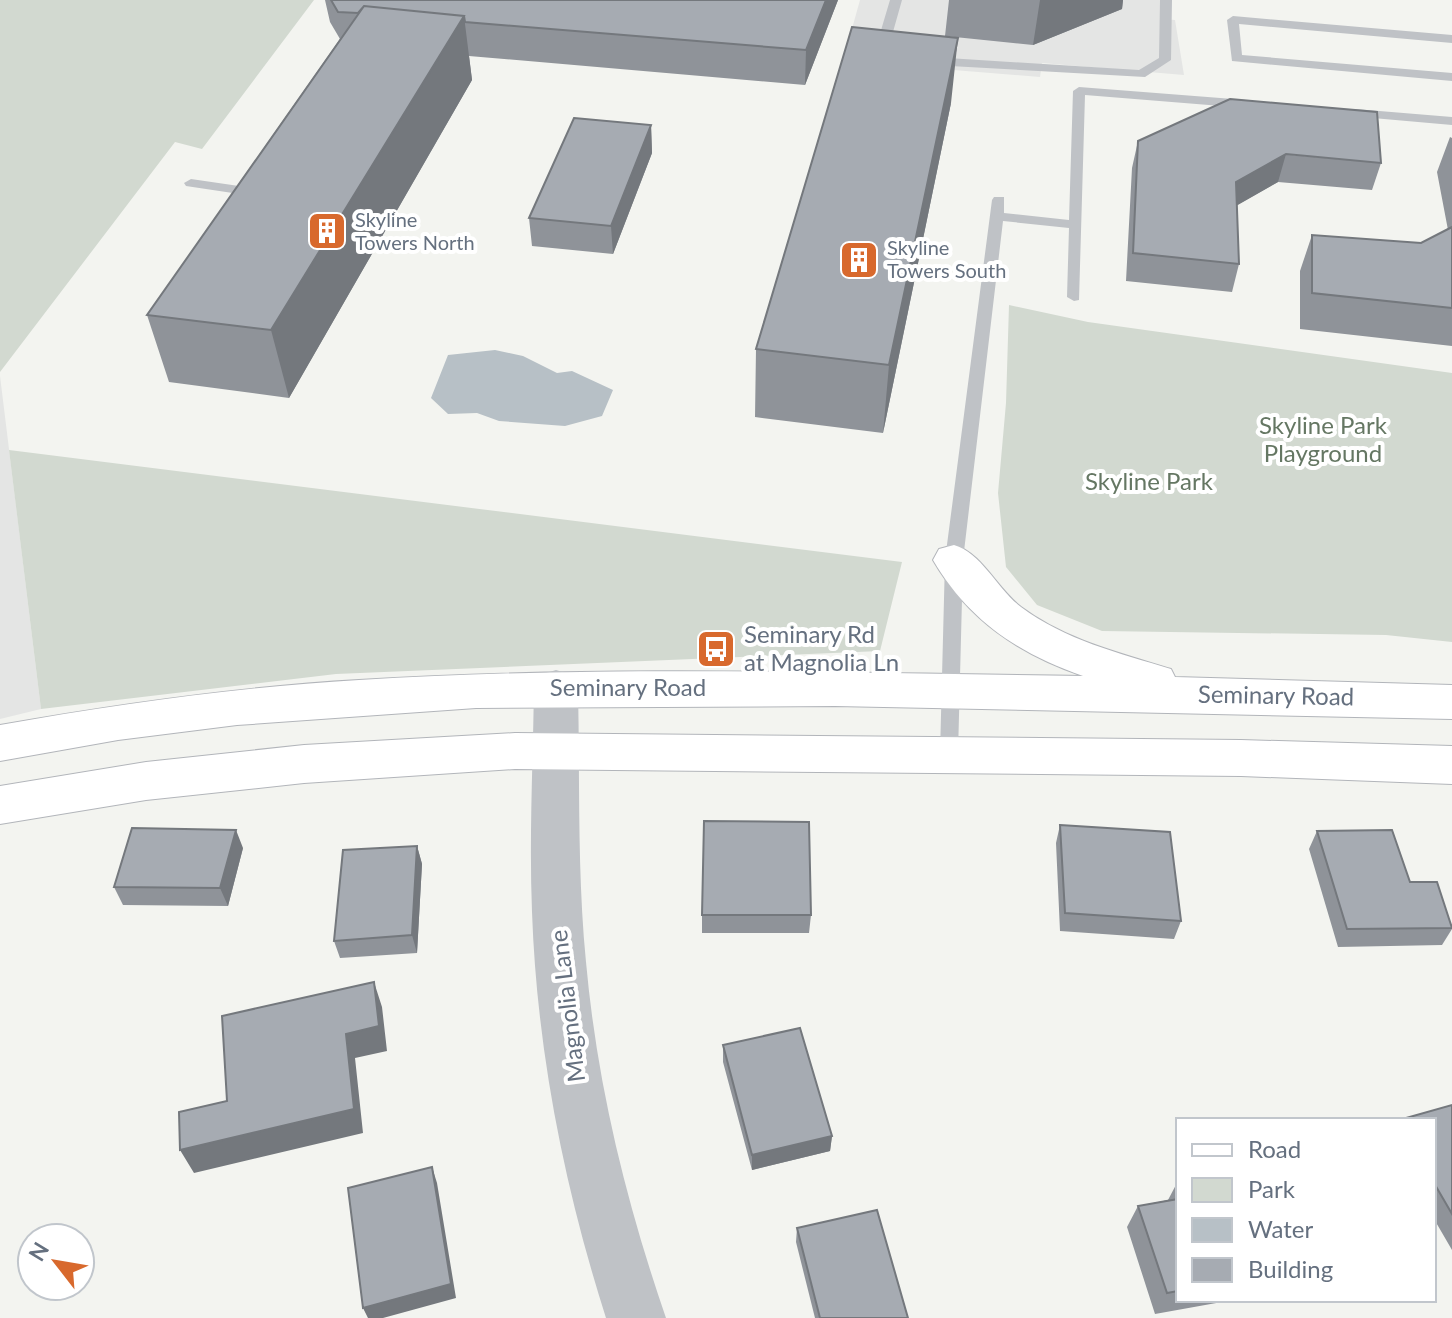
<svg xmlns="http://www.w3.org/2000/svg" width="1452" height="1318" font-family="Lato,sans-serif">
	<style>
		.built { fill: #e4e5e4 }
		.green { fill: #d2d9d0 }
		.water { fill: #b7c0c6 }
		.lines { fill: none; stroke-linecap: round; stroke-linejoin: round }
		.secondary-casing { stroke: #b2b5ba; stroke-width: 2 }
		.service { fill: #bfc2c6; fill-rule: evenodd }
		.tertiary { fill: #bfc2c6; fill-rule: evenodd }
		.secondary { fill: #fff; fill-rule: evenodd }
		.wall { fill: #8f9399 }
		.shaded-wall { fill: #74787d }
		.building { fill: #a6abb2; stroke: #74787d; stroke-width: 2 }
		.labels { text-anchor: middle; stroke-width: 8; stroke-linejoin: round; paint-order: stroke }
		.far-poi-label { font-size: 20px; fill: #65707f; stroke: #fff; text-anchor: start }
		.park-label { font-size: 24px; fill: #657763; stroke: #fff }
		.poi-label { font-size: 24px; fill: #65707f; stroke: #fff; text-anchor: start }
		.street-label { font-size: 24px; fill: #65707f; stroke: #fff }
	</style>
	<rect width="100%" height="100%" fill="#f3f4f0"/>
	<path class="built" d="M860,0h303l1,19 11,1 9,55 -142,-12 -2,14 -197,-16z
		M0,376l41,333 -41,10z"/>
	<path class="green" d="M0,0h314l-112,149 -27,-7 -175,230z
		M1009,305l79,17 364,51v269l-66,-7 -284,-4 -65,-26 -31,-38 -8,-74 8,-90z
		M9,450l893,112 -22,89 -544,23 -295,35z"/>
	<path class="water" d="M495,350l28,6 34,17 15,-2 41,19 -11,26 -37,10 -66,-5 -22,-8 -29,1 -17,-16 17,-43z"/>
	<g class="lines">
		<defs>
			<path id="secondary" d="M954,545c28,8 43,44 67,62 44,33 98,46 150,62l4,8 277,8v34l-617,-13 -359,2 -239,17 -119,15 -118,21v-36c119,-21 238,-38 359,-45 242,-15 483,-7 724,-4 -64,-22 -115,-56 -150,-116l6,-11z
				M515,733l726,7 211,6v38l-211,-8 -726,-7 -211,14 -158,17 -146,24v-38l146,-24 158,-17z"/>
		</defs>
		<use href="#secondary" class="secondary-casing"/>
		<path class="service" d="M890,0h12l-13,46 5,4 -6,4 -12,-7z
			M1160,0h12l-1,60 -26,17 -213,-12 -6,-4 6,-4 207,13 20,-12z
			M1233,16l219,19v8l-213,-19 3,31 210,18v8l-220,-20 -5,-41z
			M1079,87l167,13 6,4 -6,4 -161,-13 -6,205 -5,1 -7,-4 2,-69 -66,-7 -40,339 -5,194 -2,5h-14l-2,-5 5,-194 47,-360 2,-3h10v16l65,7 4,-129z
			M1355,109l97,8v8l-102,-9v-6z
			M191,179l68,10 7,4 -7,4 -73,-11 -2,-3z"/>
		<path class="tertiary" d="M556,670l16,5 6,12c2,92 -1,183 8,275 11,122 40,240 80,356h-60c-42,-132 -69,-267 -74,-406 -3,-75 1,-150 2,-225l6,-12z"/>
		<use href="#secondary" class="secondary"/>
	</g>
	<path class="wall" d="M325,0h513l-33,85 -336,-29 3,24 -183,318 -120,-16 -22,-67 193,-276 -10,-17z
		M949,0h174l-1,9 -89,36 -88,-9z
		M951,103l-68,330 -128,-16 1,-68z
		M651,125l1,28 -39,101 -81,-8 -3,-28z
		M1450,137l2,1v208l-152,-17v-58l12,-36 109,8 27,-13 -11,-58z
		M1138,141l243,22 -9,27 -94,-8 -41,23 2,59 -7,28 -106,-11 6,-113z
		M1060,825l121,96 -7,18 -114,-8 -4,-88z
		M1317,831l93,51 42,43v4l-10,16 -104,2 -29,-98z
		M417,846l5,18 -5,89 -77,5 -6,-17z
		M243,848l-15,58 -105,-1 -9,-18z
		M702,915h109l-2,18h-107z
		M723,1045l109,91 -2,15 -78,19 -29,-108z
		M1452,1105v145l-18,-31v-99z
		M1178,1181v119h55l-78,14 -28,-87 11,-21 30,-6z
		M797,1228l111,90h-93l-19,-76z"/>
	<path class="shaded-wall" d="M826,0h12l-33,85 1,-35z
		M1040,0h83l-1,9 -89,36z
		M464,16l8,64 -183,318 -18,-68z
		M958,38l-7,65 -68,330 6,-68z
		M651,125l1,28 -39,101 -2,-28z
		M1286,154l-8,28 -49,28 7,-28z
		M236,830l7,18 -15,58 -8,-18z
		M417,846l5,18 -5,89 -5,-18z
		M374,982l8,25 5,44 -32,7 8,75 -169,40 -14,-23 166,-116z
		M832,1136l-2,15 -78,19v-15z
		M432,1167l5,16 19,115 -73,20h-15l-5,-10z"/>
	<path class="building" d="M331,0h495l-20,50 -341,-28 -1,-6 -100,-10 -6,7 -20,-1z
		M364,6l100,10 -193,314 -124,-15z
		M852,27l106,11 -69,327 -133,-16z
		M1230,99l147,13 4,51 -95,-9 -50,28 3,82 -106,-11 5,-112z
		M574,118l77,7 -40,101 -82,-8z
		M1452,227v81l-140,-15v-58l109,8z
		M704,821l105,1 2,93h-109z
		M1060,825l110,7 11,89 -116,-8z
		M132,828l104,2 -16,58 -106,-1z
		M1392,830l18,52h27l15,46 -105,1 -30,-98z
		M417,846l-5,89 -78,6 9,-91z
		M374,982l5,44 -33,8 8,75 -174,41 -1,-38 48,-11 -5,-85z
		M800,1028l32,108 -80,19 -29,-110z
		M1452,1105v109l-18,-31v-63h-35z
		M432,1167l19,117 -88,24 -15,-120z
		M1178,1199v92l-11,2 -29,-87z
		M877,1210l31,108h-88l-23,-90z"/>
	<defs>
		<symbol id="building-square" viewBox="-11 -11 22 22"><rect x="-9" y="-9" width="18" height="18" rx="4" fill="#d8692d" stroke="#fff"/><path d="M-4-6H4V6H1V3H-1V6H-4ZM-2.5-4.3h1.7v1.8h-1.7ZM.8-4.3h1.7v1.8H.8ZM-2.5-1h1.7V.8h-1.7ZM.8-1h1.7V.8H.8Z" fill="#fff"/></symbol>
		<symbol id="bus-square" viewBox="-11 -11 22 22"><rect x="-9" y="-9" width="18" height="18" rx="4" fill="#d8692d" stroke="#fff"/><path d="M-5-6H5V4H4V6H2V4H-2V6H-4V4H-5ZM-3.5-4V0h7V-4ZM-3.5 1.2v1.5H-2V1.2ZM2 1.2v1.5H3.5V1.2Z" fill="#fff"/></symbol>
	</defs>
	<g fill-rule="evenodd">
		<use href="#building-square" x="305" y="209" width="44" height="44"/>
		<use href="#building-square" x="837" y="238" width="44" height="44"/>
		<use href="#bus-square" x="694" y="627" width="44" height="44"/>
	</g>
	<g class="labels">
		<g class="far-poi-label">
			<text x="355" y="227">Skyline<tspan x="355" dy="23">Towers North</tspan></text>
			<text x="887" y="255">Skyline<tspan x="887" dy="23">Towers South</tspan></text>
		</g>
		<g class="park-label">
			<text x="1323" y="434">Skyline Park<tspan x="1323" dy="28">Playground</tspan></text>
			<text x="1149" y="490">Skyline Park</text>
		</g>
		<g class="poi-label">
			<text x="744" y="643">Seminary Rd<tspan x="744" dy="28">at Magnolia Ln</tspan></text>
		</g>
		<g class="street-label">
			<text x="628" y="696">Seminary Road</text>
			<text transform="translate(1276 696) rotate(1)" y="8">Seminary Road</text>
			<text transform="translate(568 1006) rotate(-97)" y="8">Magnolia Lane</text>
		</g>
	</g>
	<rect x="1176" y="1118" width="260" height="184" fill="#ffffff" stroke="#c1c6cc" stroke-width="2"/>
	<rect x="1192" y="1144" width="40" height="12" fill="#ffffff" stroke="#c1c6cc" stroke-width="2"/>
	<text x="1248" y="1158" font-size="24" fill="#65707f">Road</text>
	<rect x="1192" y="1178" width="40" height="24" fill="#d2d9d0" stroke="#c1c6cc" stroke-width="2"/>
	<text x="1248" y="1198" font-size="24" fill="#65707f">Park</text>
	<rect x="1192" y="1218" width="40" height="24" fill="#b7c0c6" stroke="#c1c6cc" stroke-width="2"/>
	<text x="1248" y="1238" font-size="24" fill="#65707f">Water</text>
	<rect x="1192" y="1258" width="40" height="24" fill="#a6abb2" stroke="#c1c6cc" stroke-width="2"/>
	<text x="1248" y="1278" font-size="24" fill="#65707f">Building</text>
	<g transform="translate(56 1262) rotate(301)"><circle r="38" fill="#ffffff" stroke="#c1c6cc" stroke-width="2"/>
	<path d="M0-6L14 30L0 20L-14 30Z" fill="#d8692d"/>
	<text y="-12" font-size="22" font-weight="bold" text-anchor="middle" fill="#65707f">N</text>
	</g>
</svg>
